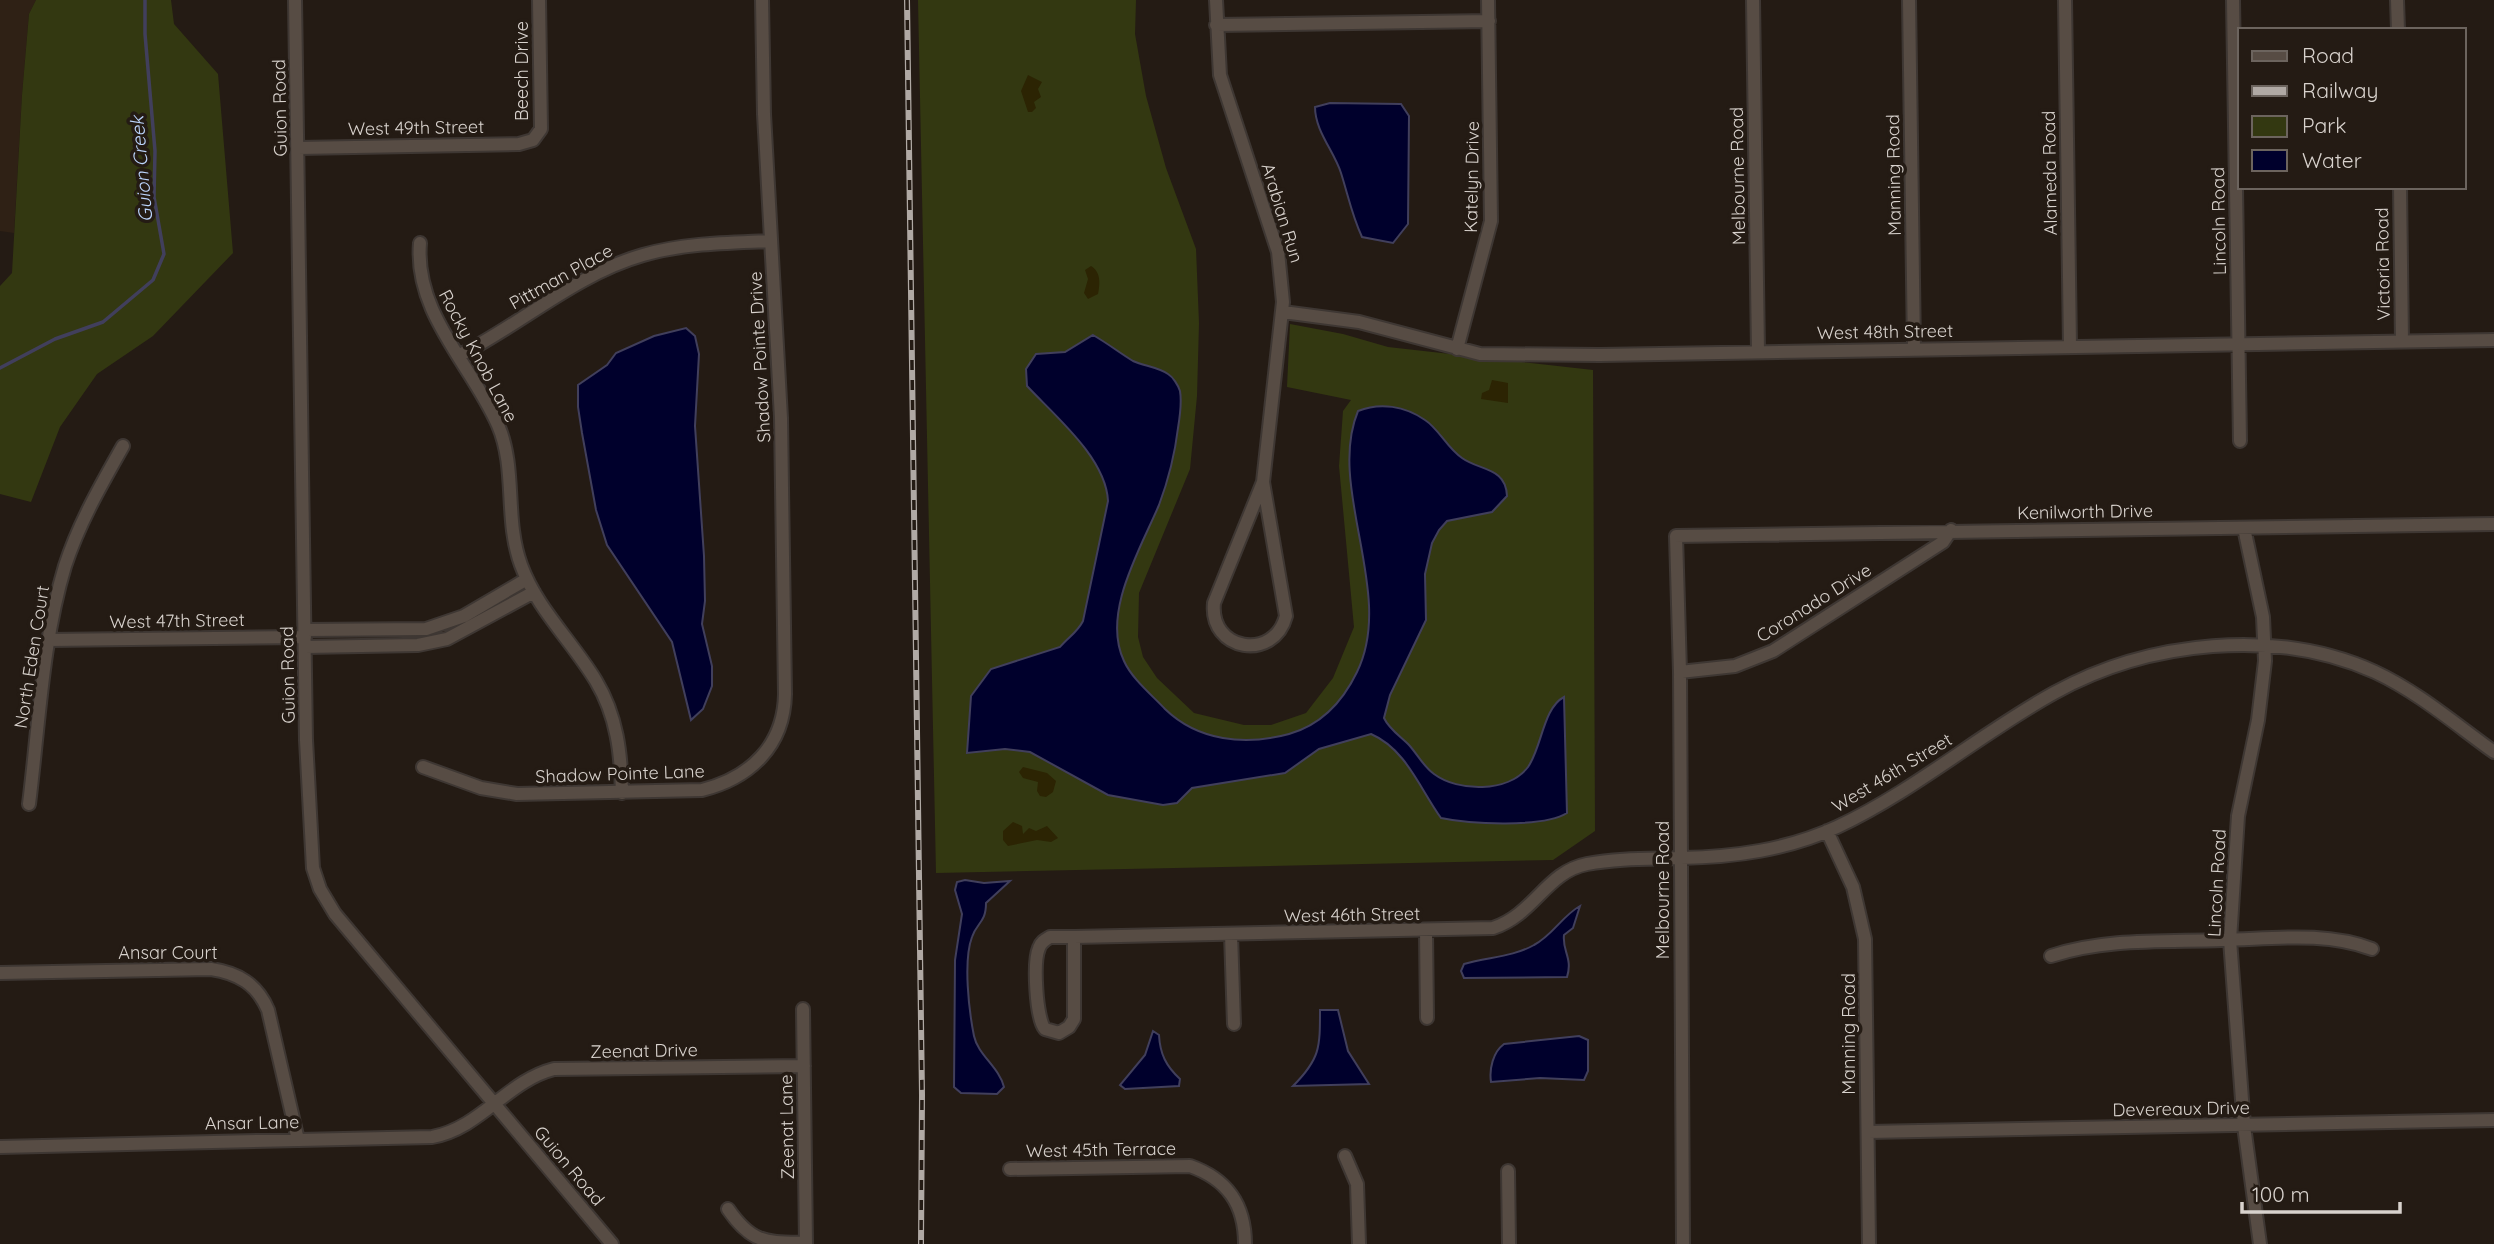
<svg xmlns="http://www.w3.org/2000/svg" width="2494" height="1244" font-family="Quicksand,sans-serif">
	<style>
		.built { fill: #2f2115 }
		.green { fill: #333811 }
		.sand { fill: #2c2403 }
		.water { fill: #00002c; stroke: #413f5c; stroke-width: 2 }
		.lines { fill: none; stroke-linecap: round; stroke-linejoin: round }
		.stream { stroke: #413f5c; stroke-width: 3.5 }
		.minor-casing { stroke: #3e3733; stroke-width: 16 }
		.minor { stroke: #574c44; stroke-width: 12 }
		.rail-casing { stroke: #b0a9a4; stroke-width: 6 }
		.rail { stroke: #241b14; stroke-width: 3.5; stroke-dasharray: 10; stroke-linecap: butt }
		.labels { text-anchor: middle; stroke-width: 7; stroke-linejoin: round; paint-order: stroke }
		.street-label { font-size: 18px; fill: #d8d2cd; stroke: #241b14 }
		.water-label { font-size: 19px; font-style: italic; fill: #bbd4fc; stroke: #241b14 }
	</style>
	<rect width="100%" height="100%" fill="#241b14"/>
	<path class="built" d="M0,0h36l-7,14 -7,81 -8,138 -14,-2z"/>
	<path class="green" d="M36,0h135l3,24 44,50 15,179 -80,83 -56,38 -37,53 -29,75 -31,-8v-208l12,-13 10,-178 7,-81z
		M918,0h218l-1,34 11,62 20,72 30,81 3,74 -2,73 -7,73 -51,124 -1,44 5,20 14,21 37,35 50,12h27l35,-12 27,-35 21,-51 -15,-161 4,-55 8,-11 -64,-13 3,-63 53,10 45,13 205,23 2,461 -42,29 -617,13z"/>
	<path class="sand" d="M1028,75l14,7 -4,7 3,8 -7,5 2,6 -4,4h-4l-7,-21z
		M1091,266c10,6 9,17 7,28l-10,5 -4,-6 4,-14 -3,-9z
		M1492,380l16,3v20l-27,-4 1,-6 7,-3z
		M1023,767l24,6 9,8 -3,11 -7,5 -6,-1 -3,-5 1,-9 -15,-4 -4,-6z
		M1013,822l9,4 1,8 6,-6 7,3 11,-5 11,12 -7,4 -14,-2 -29,6 -5,-6v-9z"/>
	<path class="water" d="M1330,103l71,1 8,12 -1,108 -15,19 -31,-6c-10,-21 -14,-42 -21,-64 -7,-22 -26,-42 -26,-66z
		M686,328l9,8 4,18 -4,72 9,130 1,45 -3,23 10,42v20l-9,23 -12,11 -19,-78 -65,-97 -11,-35 -14,-77 -4,-26v-22l29,-20 9,-12 38,-17z
		M1093,335c14,8 27,18 40,26 11,5 25,6 35,13 5,3 10,11 12,17 2,12 0,25 -2,37 -3,25 -10,53 -19,77 -18,43 -58,108 -35,156 8,18 28,34 41,48 33,32 80,37 124,25 32,-9 54,-33 68,-62 39,-79 -31,-184 1,-261 22,-9 47,-5 67,9 14,9 22,28 37,38 18,13 44,9 45,38l-15,16 -45,9 -8,9 -7,13 -7,31 1,46 -36,75 -6,23c5,11 16,18 25,27 9,10 14,21 25,29 24,18 74,19 94,-7 14,-20 15,-59 36,-70l3,116c-24,15 -98,11 -126,5 -21,-29 -35,-69 -70,-84l-52,15 -34,24 -93,15 -15,15 -14,2 -55,-10 -78,-43 -25,-3 -38,4 4,-57 20,-27 69,-22c8,-10 17,-14 23,-26l25,-120c-2,-43 -53,-85 -81,-115l-1,-17 10,-15 29,-2z
		M965,880l19,3 26,-2 -24,22c0,20 -9,19 -14,34 -9,24 -3,74 2,99 4,19 25,31 30,51l-7,7 -36,-1 -7,-6 1,-127 7,-46 -7,-24 2,-8z
		M1580,906l-7,22 -9,7c-2,16 9,23 3,42l-103,1 -3,-7 3,-7c23,-7 49,-7 70,-19 19,-10 28,-29 46,-39z
		M1320,1010h18l10,41 21,33 -76,2c27,-27 27,-38 27,-76z
		M1153,1031l6,4c1,19 7,31 21,44l-1,7 -54,3 -5,-4 25,-30z
		M1579,1036l9,4v31l-4,9 -44,-2 -49,4c-2,-13 2,-30 13,-38z"/>
	<g class="lines">
		<path class="stream" d="M0,368l55,-29 48,-17 50,-42 11,-26 -10,-57 1,-46 -10,-117v-34"/>
		<defs>
			<path id="minor" d="M295,0l11,740 7,128 7,21 15,25 277,330
				M1216,0l4,75 58,177 5,50 -20,180
				M1753,0l5,352
				M1909,0l5,349
				M2065,0l5,346
				M2233,0l7,441
				M2397,0l1,30
				M1216,25l273,-4
				M298,148l221,-4 14,-4 8,-11 -2,-129
				M2400,187l2,154
				M420,243c-6,70 51,121 78,182 19,44 6,94 23,140 16,44 51,76 75,116 21,35 25,72 26,112
				M1283,312l76,10 121,32 120,1 894,-15
				M1457,349l34,-128 -3,-221
				M458,356c62,-31 118,-82 185,-101 41,-12 85,-12 128,-14
				M1263,482l23,134c-12,46 -77,35 -72,-13z
				M2244,528l19,89 2,44 -7,59 -20,96 -8,124 14,186 16,118
				M305,630l121,-1 38,-13 63,-37
				M49,640l256,-3
				M305,647l113,-2 29,-6 87,-47
				M1680,672l55,-6 38,-15 170,-109 8,-12
				M423,767l58,21 36,6 185,-4c48,-12 82,-44 83,-96l-4,-276 -17,-304 -2,-114
				M29,804c10,-79 13,-162 36,-238 14,-43 36,-81 58,-120
				M1827,831l26,56 12,52 4,305
				M1426,931l1,87
				M1231,934l3,90
				M1050,937h24v82l-5,8 -10,6 -14,-4c-9,-10 -12,-67 -6,-81 2,-6 6,-8 11,-11z
				M1074,937l419,-9c42,-14 53,-56 94,-64 31,-6 62,-5 94,-6 54,-1 106,-8 156,-31 77,-36 143,-93 217,-134 94,-52 222,-66 321,-21 43,20 80,52 119,80
				M2051,956c55,-18 114,-14 171,-16 50,-1 102,-9 150,9
				M0,973l211,-4c27,4 46,15 57,41l30,130
				M803,1009l3,235
				M1868,1132l626,-12
				M0,1147l432,-10c49,-9 75,-56 122,-68l250,-3
				M1345,1156l12,28 2,60
				M1010,1169l180,-3c37,13 55,38 55,78
				M1508,1171l1,73
				M728,1209c24,35 38,33 78,34
				M1683,1244l-3,-572 -4,-136 818,-12"/>
		</defs>
		<use href="#minor" class="minor-casing"/>
		<use href="#minor" class="minor"/>
		<defs>
			<path id="rail" d="M907,0l15,1095 -1,149"/>
		</defs>
		<use href="#rail" class="rail-casing"/>
		<use href="#rail" class="rail"/>
	</g>
	<g class="labels">
		<g class="street-label">
			<text transform="translate(522 71) rotate(-90)" y="6">Beech Drive</text>
			<text transform="translate(280 108) rotate(-91)" y="6">Guion Road</text>
			<text transform="translate(416 128) rotate(-1)" y="6">West 49th Street</text>
			<text transform="translate(2050 173) rotate(-91)" y="6">Alameda Road</text>
			<text transform="translate(1894 175) rotate(-91)" y="6">Manning Road</text>
			<text transform="translate(1738 176) rotate(-91)" y="6">Melbourne Road</text>
			<text transform="translate(1472 177) rotate(-89)" y="6">Katelyn Drive</text>
			<text transform="translate(1282 213) rotate(73)" y="6">Arabian Run</text>
			<text transform="translate(2219 221) rotate(-91)" y="6">Lincoln Road</text>
			<text transform="translate(2383 264) rotate(-91)" y="6">Victoria Road</text>
			<text transform="translate(561 277) rotate(-29)" y="6">Pittman Place</text>
			<text transform="translate(1885 332) rotate(-1)" y="6">West 48th Street</text>
			<text transform="translate(478 356) rotate(62)" y="6">Rocky Knob Lane</text>
			<text transform="translate(760 357) rotate(-93)" y="6">Shadow Pointe Drive</text>
			<text transform="translate(2085 512) rotate(-1)" y="6">Kenilworth Drive</text>
			<text transform="translate(1814 603) rotate(-32)" y="6">Coronado Drive</text>
			<text transform="translate(177 621) rotate(-1)" y="6">West 47th Street</text>
			<text transform="translate(32 657) rotate(-81)" y="6">North Eden Court</text>
			<text transform="translate(288 675) rotate(-91)" y="6">Guion Road</text>
			<text transform="translate(1892 773) rotate(-31)" y="6">West 46th Street</text>
			<text transform="translate(620 774) rotate(-2)" y="6">Shadow Pointe Lane</text>
			<text transform="translate(2217 883) rotate(-87)" y="6">Lincoln Road</text>
			<text transform="translate(1663 890) rotate(-90)" y="6">Melbourne Road</text>
			<text transform="translate(1352 915) rotate(-1)" y="6">West 46th Street</text>
			<text x="168" y="959">Ansar Court</text>
			<text transform="translate(1849 1034) rotate(-90)" y="6">Manning Road</text>
			<text transform="translate(644 1051) rotate(-1)" y="6">Zeenat Drive</text>
			<text transform="translate(2181 1109) rotate(-1)" y="6">Devereaux Drive</text>
			<text transform="translate(252 1123) rotate(-1)" y="6">Ansar Lane</text>
			<text transform="translate(787 1127) rotate(-91)" y="6">Zeenat Lane</text>
			<text transform="translate(1101 1150) rotate(-1)" y="6">West 45th Terrace</text>
			<text transform="translate(569 1166) rotate(50)" y="6">Guion Road</text>
		</g>
		<g class="water-label">
			<text transform="translate(141 169) rotate(-95)" y="7">Guion Creek</text>
		</g>
	</g>
	<rect x="2238" y="28" width="228" height="161" fill="#241b14" stroke="#6c645e" stroke-width="2"/>
	<rect x="2252" y="51" width="35" height="10" fill="#574c44" stroke="#6c645e" stroke-width="2"/>
	<text x="2302" y="63" font-size="21" fill="#d8d2cd">Road</text>
	<rect x="2252" y="86" width="35" height="10" fill="#b0a9a4" stroke="#6c645e" stroke-width="2"/>
	<text x="2302" y="98" font-size="21" fill="#d8d2cd">Railway</text>
	<rect x="2252" y="116" width="35" height="21" fill="#333811" stroke="#6c645e" stroke-width="2"/>
	<text x="2302" y="133" font-size="21" fill="#d8d2cd">Park</text>
	<rect x="2252" y="150" width="35" height="21" fill="#00002c" stroke="#6c645e" stroke-width="2"/>
	<text x="2302" y="168" font-size="21" fill="#d8d2cd">Water</text>
	<path d="M2242 1202v10h158v-10" fill="none" stroke="#d8d2cd" stroke-width="3.5"/>
	<text x="2252" y="1202" font-size="21" fill="#d8d2cd" stroke="#241b14" stroke-width="5" paint-order="stroke">100 m</text>
</svg>
